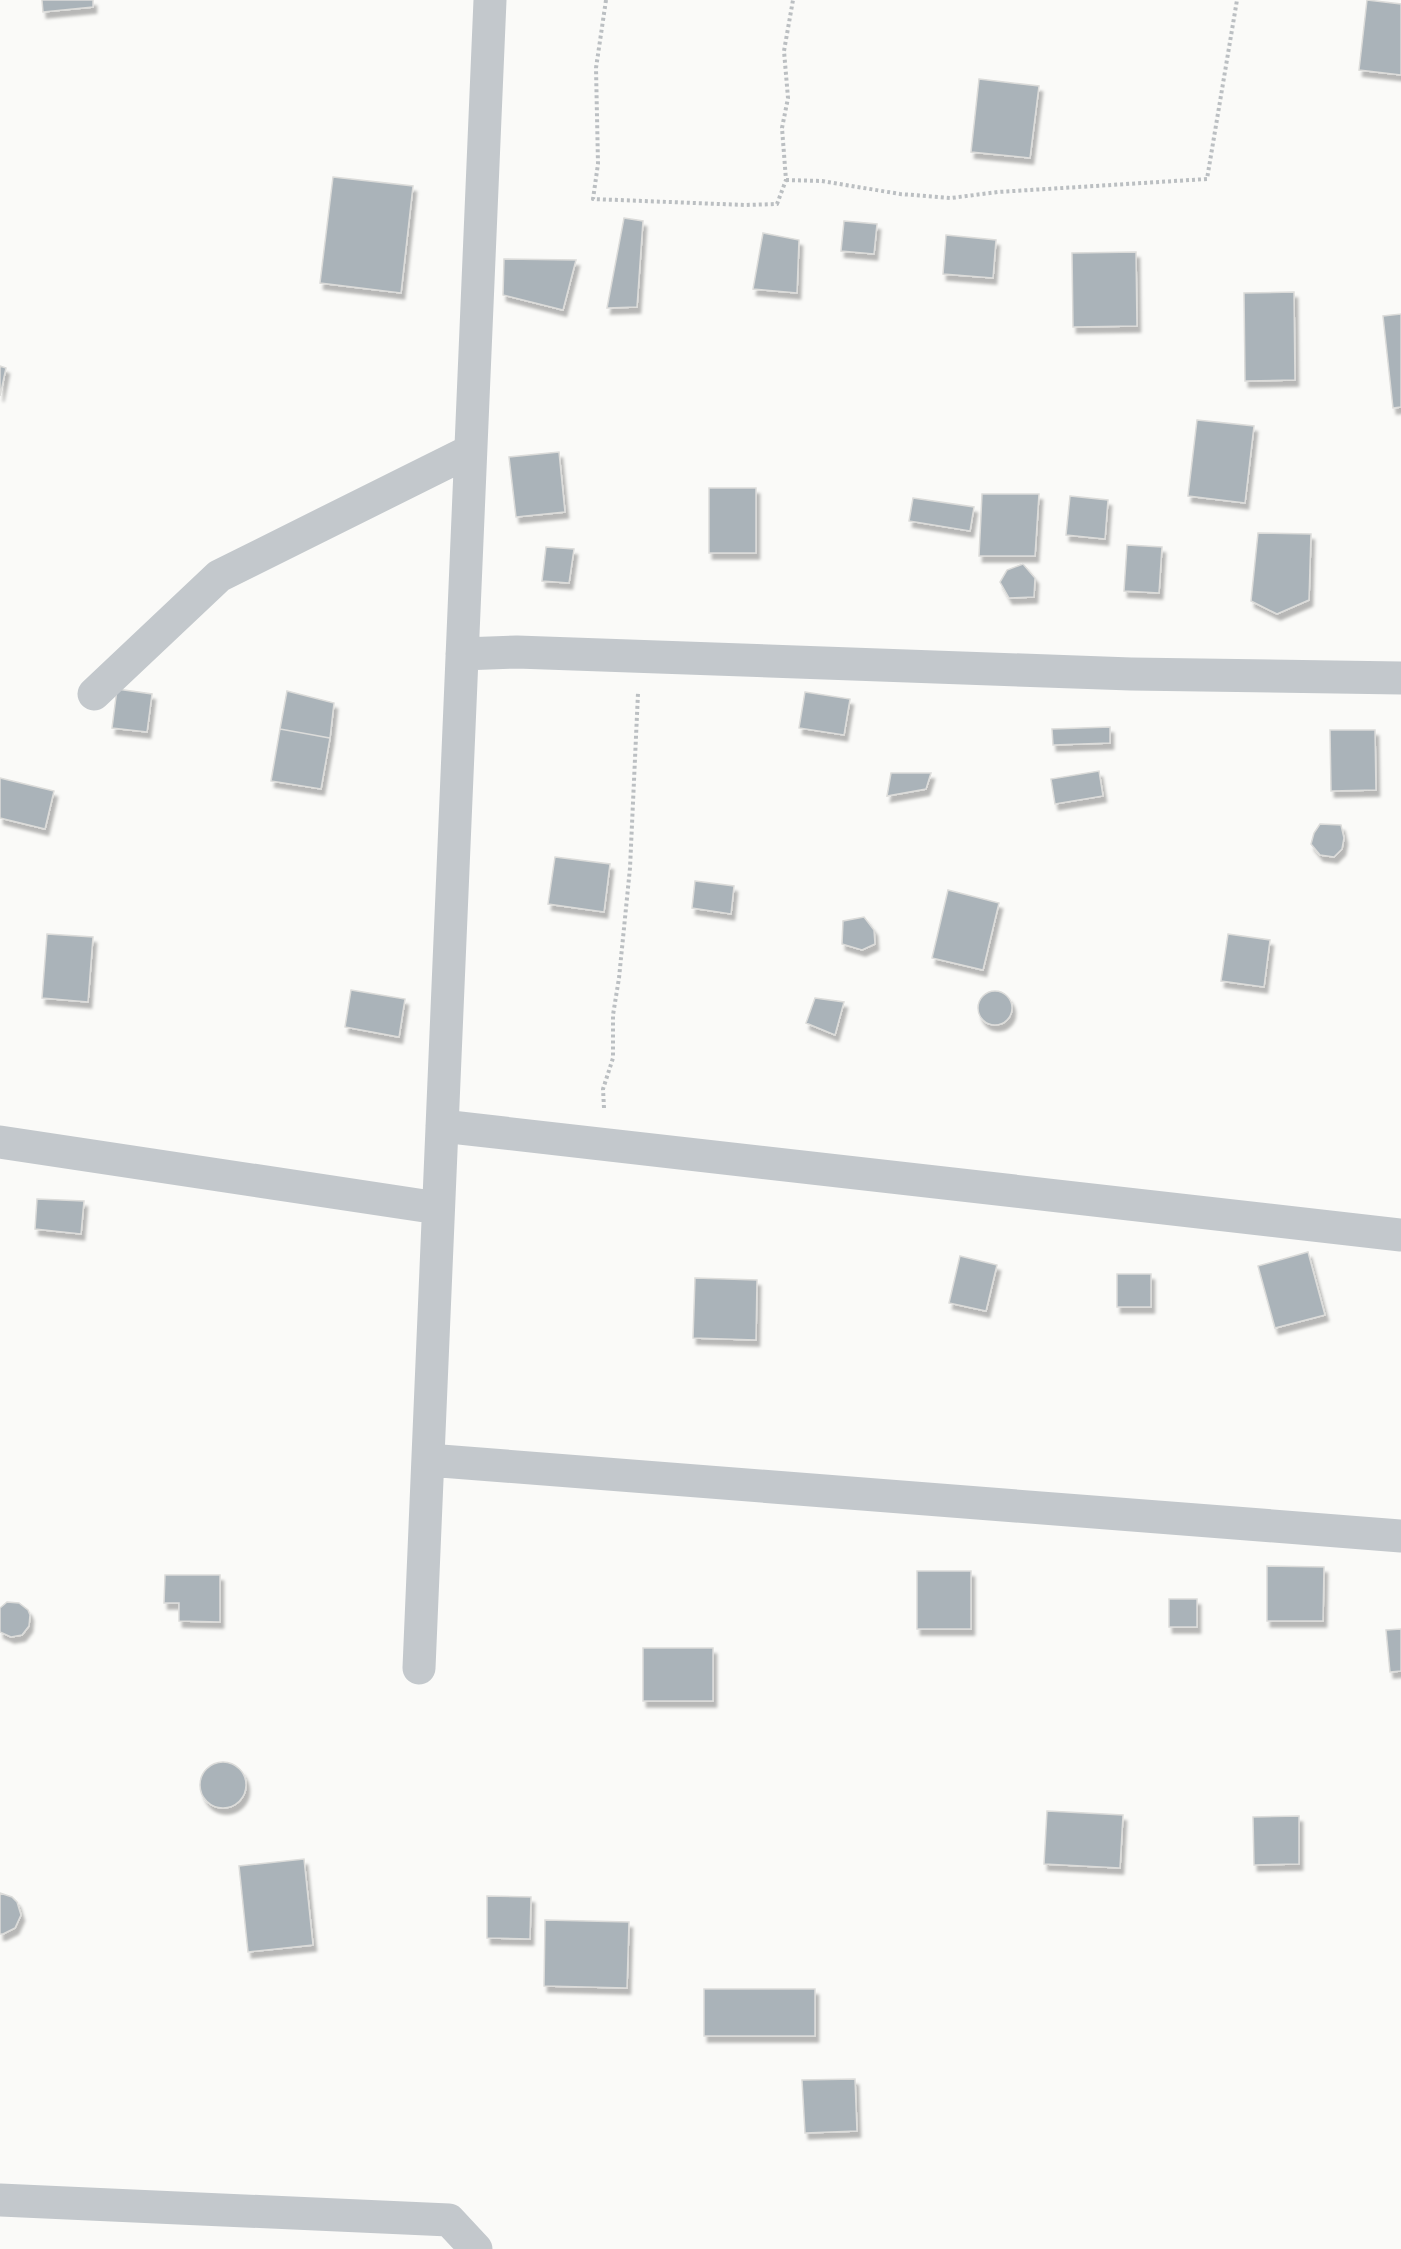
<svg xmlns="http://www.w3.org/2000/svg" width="1401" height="2249" font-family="Manrope,sans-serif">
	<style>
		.building { fill: #aab3b9; stroke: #dcdcda; stroke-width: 1.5; filter: url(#shadow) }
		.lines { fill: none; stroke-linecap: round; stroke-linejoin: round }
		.path { stroke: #bbbfc2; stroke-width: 4; stroke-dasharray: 3 3; stroke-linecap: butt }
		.minor { stroke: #c3c8cc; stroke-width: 33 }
	</style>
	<defs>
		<filter id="shadow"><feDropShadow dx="3.5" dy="6" stdDeviation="1.5" flood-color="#0004"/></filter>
	</defs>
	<rect width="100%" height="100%" fill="#fafaf8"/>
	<path class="building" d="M42,0h51v7l-50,5z
		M1367,0l34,4v71l-42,-5z
		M979,79l60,7 -9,72 -59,-6z
		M333,177l80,9 -12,107 -81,-10z
		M624,218l19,3 -6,86 -30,1z
		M844,221l33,3 -3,30 -33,-3z
		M763,233l36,7 -2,53 -44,-4z
		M946,235l50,5 -3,38 -50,-4z
		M1136,252l1,74 -64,1 -1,-74z
		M504,259l72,1 -13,50 -60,-15z
		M1294,292l1,88 -50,1 -1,-88z
		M1401,314v93l-8,1 -10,-92z
		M0,366l6,2 -6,28z
		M1197,420l57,6 -9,77 -57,-7z
		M559,452l6,60 -49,5 -7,-60z
		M709,488h47v65h-47z
		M982,494h57l-4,62h-56z
		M1070,496l38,4 -3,39 -39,-4z
		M913,498l61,9 -4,24 -61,-10z
		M1258,533l53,1 -2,66 -32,14 -26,-13z
		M1127,545l35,2 -3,46 -35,-2z
		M546,547l28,2 -5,34 -27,-2z
		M1023,564l12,14 -1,19 -25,1 -9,-16 7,-12z
		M117,689l35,5 -5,38 -35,-4z
		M287,691l47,12 -4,35 -50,-9z
		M805,692l45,7 -6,36 -45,-7z
		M1110,727v16l-57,2 -1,-16z
		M280,729l50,9 -9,51 -50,-8z
		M1330,730h45l1,60 -45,1z
		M1099,771l4,25 -48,8 -4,-25z
		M891,773h40l-5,16 -39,7z
		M0,778l54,13 -9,38 -45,-11z
		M1320,824l21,1 3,13 -2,11 -8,8 -14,-2 -9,-11 3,-11z
		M555,857l55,7 -6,48 -56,-8z
		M695,881l39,5 -3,28 -39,-6z
		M948,890l51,13 -16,67 -51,-12z
		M864,917l10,13 1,14 -13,6 -20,-6 1,-23z
		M47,934l46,3 -5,65 -46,-4z
		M1228,934l42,6 -6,47 -43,-6z
		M351,990l54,9 -6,38 -54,-10z
		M978 1008a17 17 0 1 1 34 0a17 17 0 1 1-34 0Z
		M815,998l29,4 -9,33 -29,-12z
		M37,1199l47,2 -3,33 -46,-5z
		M1308,1252l17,63 -50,13 -17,-62z
		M960,1256l37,9 -11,46 -37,-8z
		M1117,1274h34v33h-34z
		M695,1278l62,2 -1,60 -63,-2z
		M1267,1566l57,1 -1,54h-56z
		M917,1571h54v58h-54z
		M165,1575h55v47l-41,-1v-18h-15z
		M1169,1599h28v28h-28z
		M7,1602l12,1 9,7 2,5 -1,11 -7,9 -11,2 -11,-5v-24z
		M1401,1629v42l-11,1 -4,-42z
		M643,1648h70v53h-70z
		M200 1785a23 23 0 1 1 46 0a23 23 0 1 1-46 0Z
		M1047,1811l76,4 -3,53 -76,-4z
		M1299,1816v48l-45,1 -1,-48z
		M304,1859l9,86 -65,7 -9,-86z
		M0,1893l12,4 5,5 4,13 -6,13 -12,6h-3z
		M487,1896l44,1 -1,42 -43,-1z
		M545,1920l84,2 -2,66 -83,-2z
		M704,1989h111v47h-111z
		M855,2079l2,52 -52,2 -3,-53z"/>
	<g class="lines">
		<path class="path" d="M606,0l-10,68 2,96 -5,35 152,6 32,-1 9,-24 -4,-52 6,-30 -4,-47 9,-51
			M786,180l36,1 78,13 51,4 47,-6 209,-13 30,-179
			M604,1108l-1,-19 10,-31v-43l6,-37 11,-110 8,-175"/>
		<path class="minor" d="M462,654l55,-2 614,22 270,4
			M94,694l125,-118 251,-125
			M442,1126l959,109
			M0,1142l438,66
			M428,1460l973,76
			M419,1668l71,-1668
			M0,2200l449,20 27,29"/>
	</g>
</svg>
